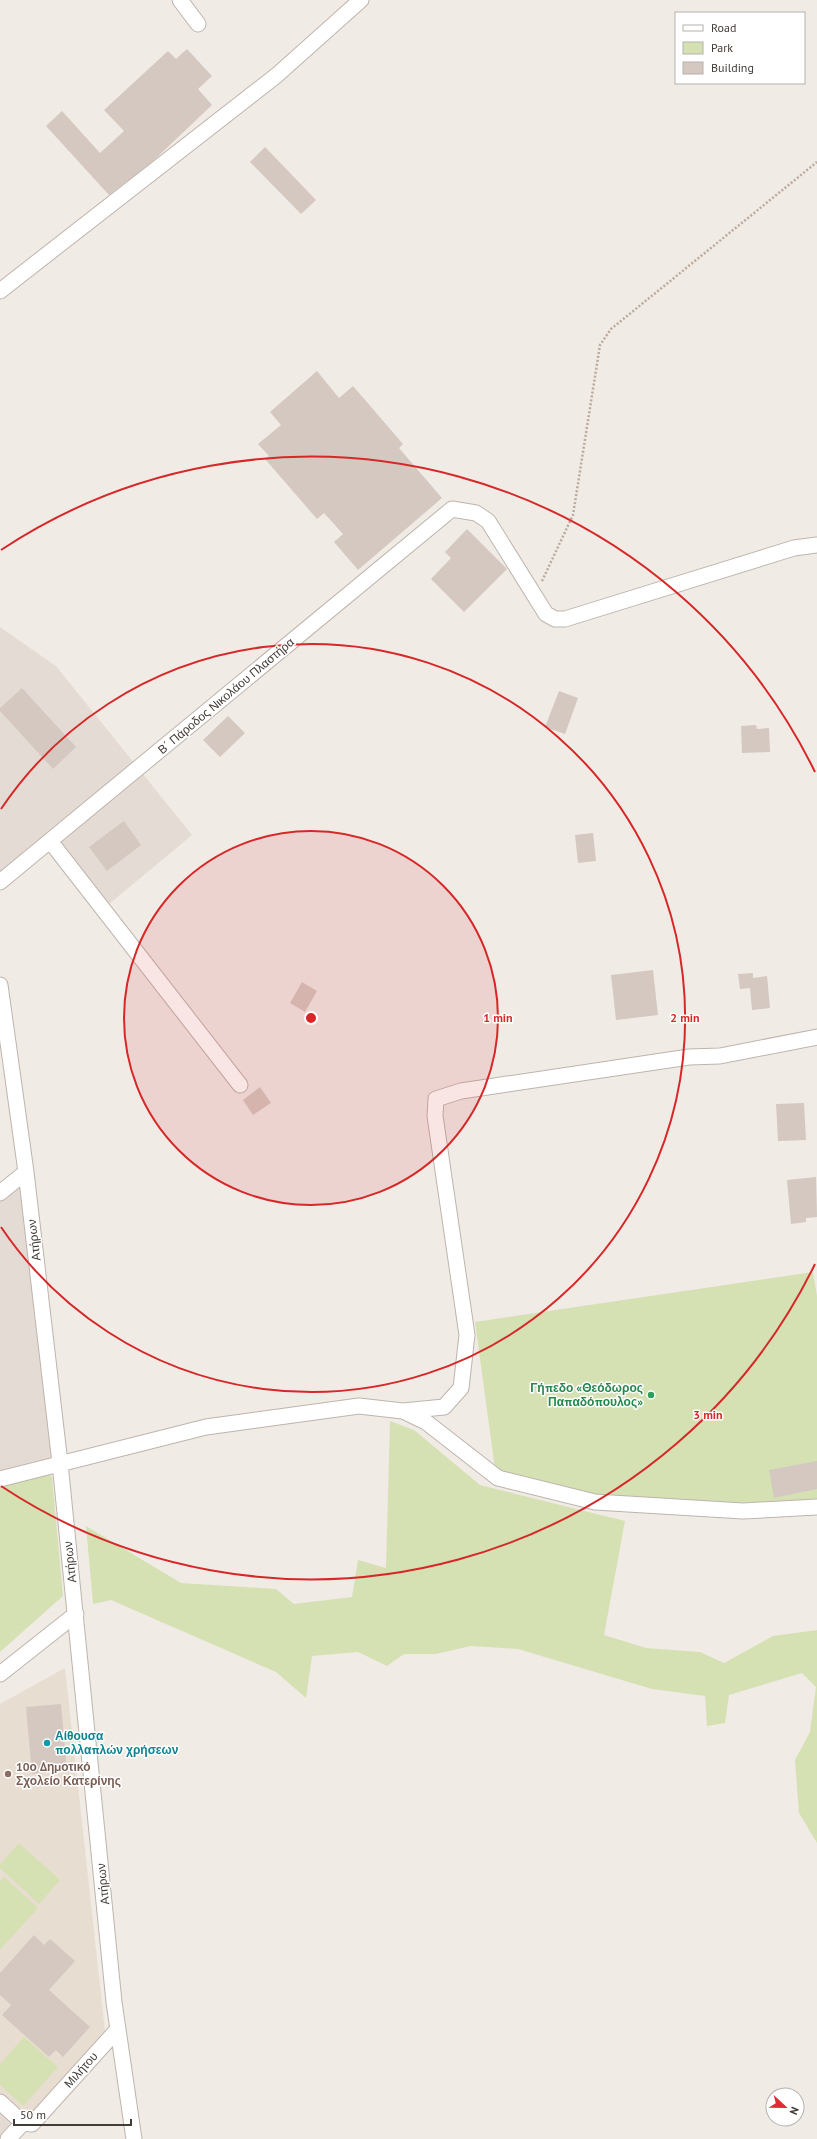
<svg xmlns="http://www.w3.org/2000/svg" width="817" height="2139" font-family="'PT Sans',sans-serif">
	<style>
		.residential { fill: #e4dcd4 }
		.education { fill: #e8ddd1 }
		.green { fill: #d5e1b3 }
		.building { fill: #d4c8c0 }
		.lines { fill: none; stroke-linecap: round; stroke-linejoin: round }
		.minor-casing { stroke: #beb4ad; stroke-width: 17 }
		.path { stroke: #bbaa9c; stroke-width: 2.5; stroke-dasharray: 2 2; stroke-linecap: butt }
		.minor { stroke: #fff; stroke-width: 15 }
		.ring { fill: none; stroke: #d62828; stroke-width: 2 }
		.leisure-dot { fill: #2e9e5b; stroke: #fff; stroke-width: 1.5 }
		.culture-dot { fill: #0f9aa8; stroke: #fff; stroke-width: 1.5 }
		.education-dot { fill: #8d6e63; stroke: #fff; stroke-width: 1.5 }
		.labels { text-anchor: middle; stroke-width: 3; stroke-linejoin: round; paint-order: stroke }
		.street-label { font-size: 12px; fill: #433b36; stroke: #fff }
		.leisure-label { font-size: 12px; font-weight: bold; fill: #27864d; stroke: #fff; text-anchor: end }
		.culture-label { font-size: 12px; font-weight: bold; fill: #0d838f; stroke: #fff; text-anchor: start }
		.education-label { font-size: 12px; font-weight: bold; fill: #785e54; stroke: #fff; text-anchor: start }
		.centre { fill: #d62828; stroke: #fff; stroke-width: 2 }
		.ring-label { font-size: 12px; text-anchor: middle; font-weight: bold; fill: #d62828; stroke: #fff; stroke-width: 3; stroke-linejoin: round; paint-order: stroke }
	</style>
	<rect width="100%" height="100%" fill="#f1ebe6"/>
	<path class="residential" d="M0,627l56,39 136,169 -89,74 -53,-68 -50,41z
		M26,1172l34,291 -60,16v-292z
		M0,2102l23,21 -15,16h-8z"/>
	<path class="education" d="M65,1668l40,363 -77,88 -28,-26v-389z"/>
	<path class="green" d="M813,1272l4,24v207h-54l-166,-5 -102,-29 -20,-147z
		M390,1421l24,9 66,55 145,36 -21,114 42,13 54,4 24,11 49,-27 44,-6v213l-18,-30 -4,-53 15,-28 6,-45 -14,-14 -73,22 -4,28 -18,3 -2,-30 -53,-7 -134,-40 -47,-3 -35,8h-32l-17,12 -29,-14 -46,4 -6,42 -30,-26 -165,-72 -18,4 -7,-78 95,57 95,6 18,15 58,-7 6,-37 28,8z
		M46,1472l6,5 11,119 -63,56v-167z
		M19,1843l41,37 -21,24 -39,-36v-4z
		M4,1877l34,31 -38,42v-68z
		M24,2037l34,30 -35,39 -23,-21v-21z"/>
	<path class="building" d="M187,49l25,27 -14,13 14,16 -59,56 -44,34 -63,-69 16,-15 38,42 24,-22 -20,-21 64,-59 8,8z
		M265,147l51,53 -15,14 -51,-52z
		M317,371l22,27 14,-12 50,58 -4,4 43,50 -84,72 -24,-28 9,-8 -19,-21 -7,6 -52,-60 4,-3 -11,-12 23,-19 -11,-13z
		M467,529l40,40 -43,43 -33,-33 20,-21 -6,-6z
		M22,688l54,59 -23,22 -53,-58v-3z
		M559,691l19,7 -13,36 -20,-7z
		M228,716l17,17 -25,24 -17,-17z
		M756,725l1,4 12,-1 1,24 -28,1 -1,-27z
		M124,821l17,24 -34,26 -18,-24z
		M593,833l3,28 -18,2 -3,-28z
		M653,970l5,45 -42,5 -5,-45z
		M753,973v5l14,-2 3,32 -18,2 -2,-22 -10,1 -2,-15z
		M302,982l15,9 -12,21 -15,-9z
		M260,1087l11,16 -18,12 -10,-15z
		M804,1103l2,37 -28,1 -2,-37z
		M816,1177l1,40 -11,1v4l-15,2 -4,-44z
		M817,1461v28l-43,9 -5,-28z
		M61,1704l6,67 -35,3 -6,-67z
		M34,1935l10,10 6,-6 25,22 -26,29 41,37 -27,30 -7,-7 -7,7 -47,-42 9,-10 -11,-10v-22z"/>
	<g class="lines">
		<defs>
			<path id="minor" d="M180,0l18,24
				M0,291l277,-216 84,-75
				M50,841l190,244
				M0,882l452,-373 24,4 12,8 58,93 9,5h10l229,-71 23,-3
				M0,985l26,187 34,291 54,539 20,137
				M0,1193l26,-21
				M403,1411l41,-4 17,-19 6,-53 -32,-219 1,-17 25,-8 228,-34 31,-1 97,-19
				M0,1479l206,-52 153,-21 44,5 23,11 72,56 97,24 148,9 74,-4
				M0,1674l76,-60
				M0,2102l23,21
				M23,2123l9,1 86,-95
				M8,2139l15,-16"/>
		</defs>
		<use href="#minor" class="minor-casing"/>
		<path class="path" d="M542,581l31,-66 27,-170 11,-16 206,-167"/>
		<use href="#minor" class="minor"/>
	</g>
	<circle cx="311" cy="1018" r="187" fill="#d62828" fill-opacity=".12"/>
	<g class="ring">
		<circle cx="311" cy="1018" r="187"/>
		<path d="M1 809A374 374 0 1 1 1 1227"/>
		<path d="M815 1264A561 561 0 0 1 1 1486M1 550A561 561 0 0 1 815 772"/>
	</g>
	<circle class="leisure-dot" cx="651" cy="1395" r="4"/>
	<circle class="culture-dot" cx="47" cy="1743" r="4"/>
	<circle class="education-dot" cx="8" cy="1774" r="4"/>
	<g class="labels">
		<g class="street-label">
			<text transform="translate(226 696) rotate(-40)" y="4">Β΄ Πάροδος Νικολάου Πλαστήρα</text>
			<text transform="translate(34 1240) rotate(-97)" y="4">Ατήρων</text>
			<text transform="translate(70 1562) rotate(-96)" y="4">Ατήρων</text>
			<text transform="translate(103 1884) rotate(-96)" y="4">Ατήρων</text>
			<text transform="translate(81 2070) rotate(-48)" y="4">Μιλήτου</text>
		</g>
		<g class="leisure-label">
			<text x="643" y="1392">Γήπεδο «Θεόδωρος<tspan x="643" dy="14">Παπαδόπουλος»</tspan></text>
		</g>
		<g class="culture-label">
			<text x="55" y="1740">Αίθουσα<tspan x="55" dy="14">πολλαπλών χρήσεων</tspan></text>
		</g>
		<g class="education-label">
			<text x="16" y="1771">10ο Δημοτικό<tspan x="16" dy="14">Σχολείο Κατερίνης</tspan></text>
		</g>
	</g>
	<circle cx="311" cy="1018" r="6" class="centre"/>
	<g class="ring-label">
		<text x="498" y="1022">1 min</text>
		<text x="685" y="1022">2 min</text>
		<text x="708" y="1419">3 min</text>
	</g>
	<rect x="675" y="12" width="130" height="72" fill="#ffffff" stroke="#b4b1af"/>
	<rect x="683" y="25" width="20" height="6" fill="#ffffff" stroke="#b4b1af"/>
	<text x="711" y="32" font-size="12" fill="#433b36">Road</text>
	<rect x="683" y="42" width="20" height="12" fill="#d5e1b3" stroke="#b4b1af"/>
	<text x="711" y="52" font-size="12" fill="#433b36">Park</text>
	<rect x="683" y="62" width="20" height="12" fill="#d4c8c0" stroke="#b4b1af"/>
	<text x="711" y="72" font-size="12" fill="#433b36">Building</text>
	<g transform="translate(785 2107) rotate(112)"><circle r="19" fill="#ffffff" stroke="#b4b1af"/>
	<path d="M0-3L7 15L0 10L-7 15Z" fill="#e12c34"/>
	<text y="-6" font-size="11" font-weight="bold" text-anchor="middle" fill="#433b36">N</text>
	</g>
	<path d="M14 2119v6h117v-6" fill="none" stroke="#433b36" stroke-width="2"/>
	<text x="20" y="2119" font-size="12" fill="#433b36" stroke="#ffffff" stroke-width="3" paint-order="stroke">50 m</text>
</svg>
